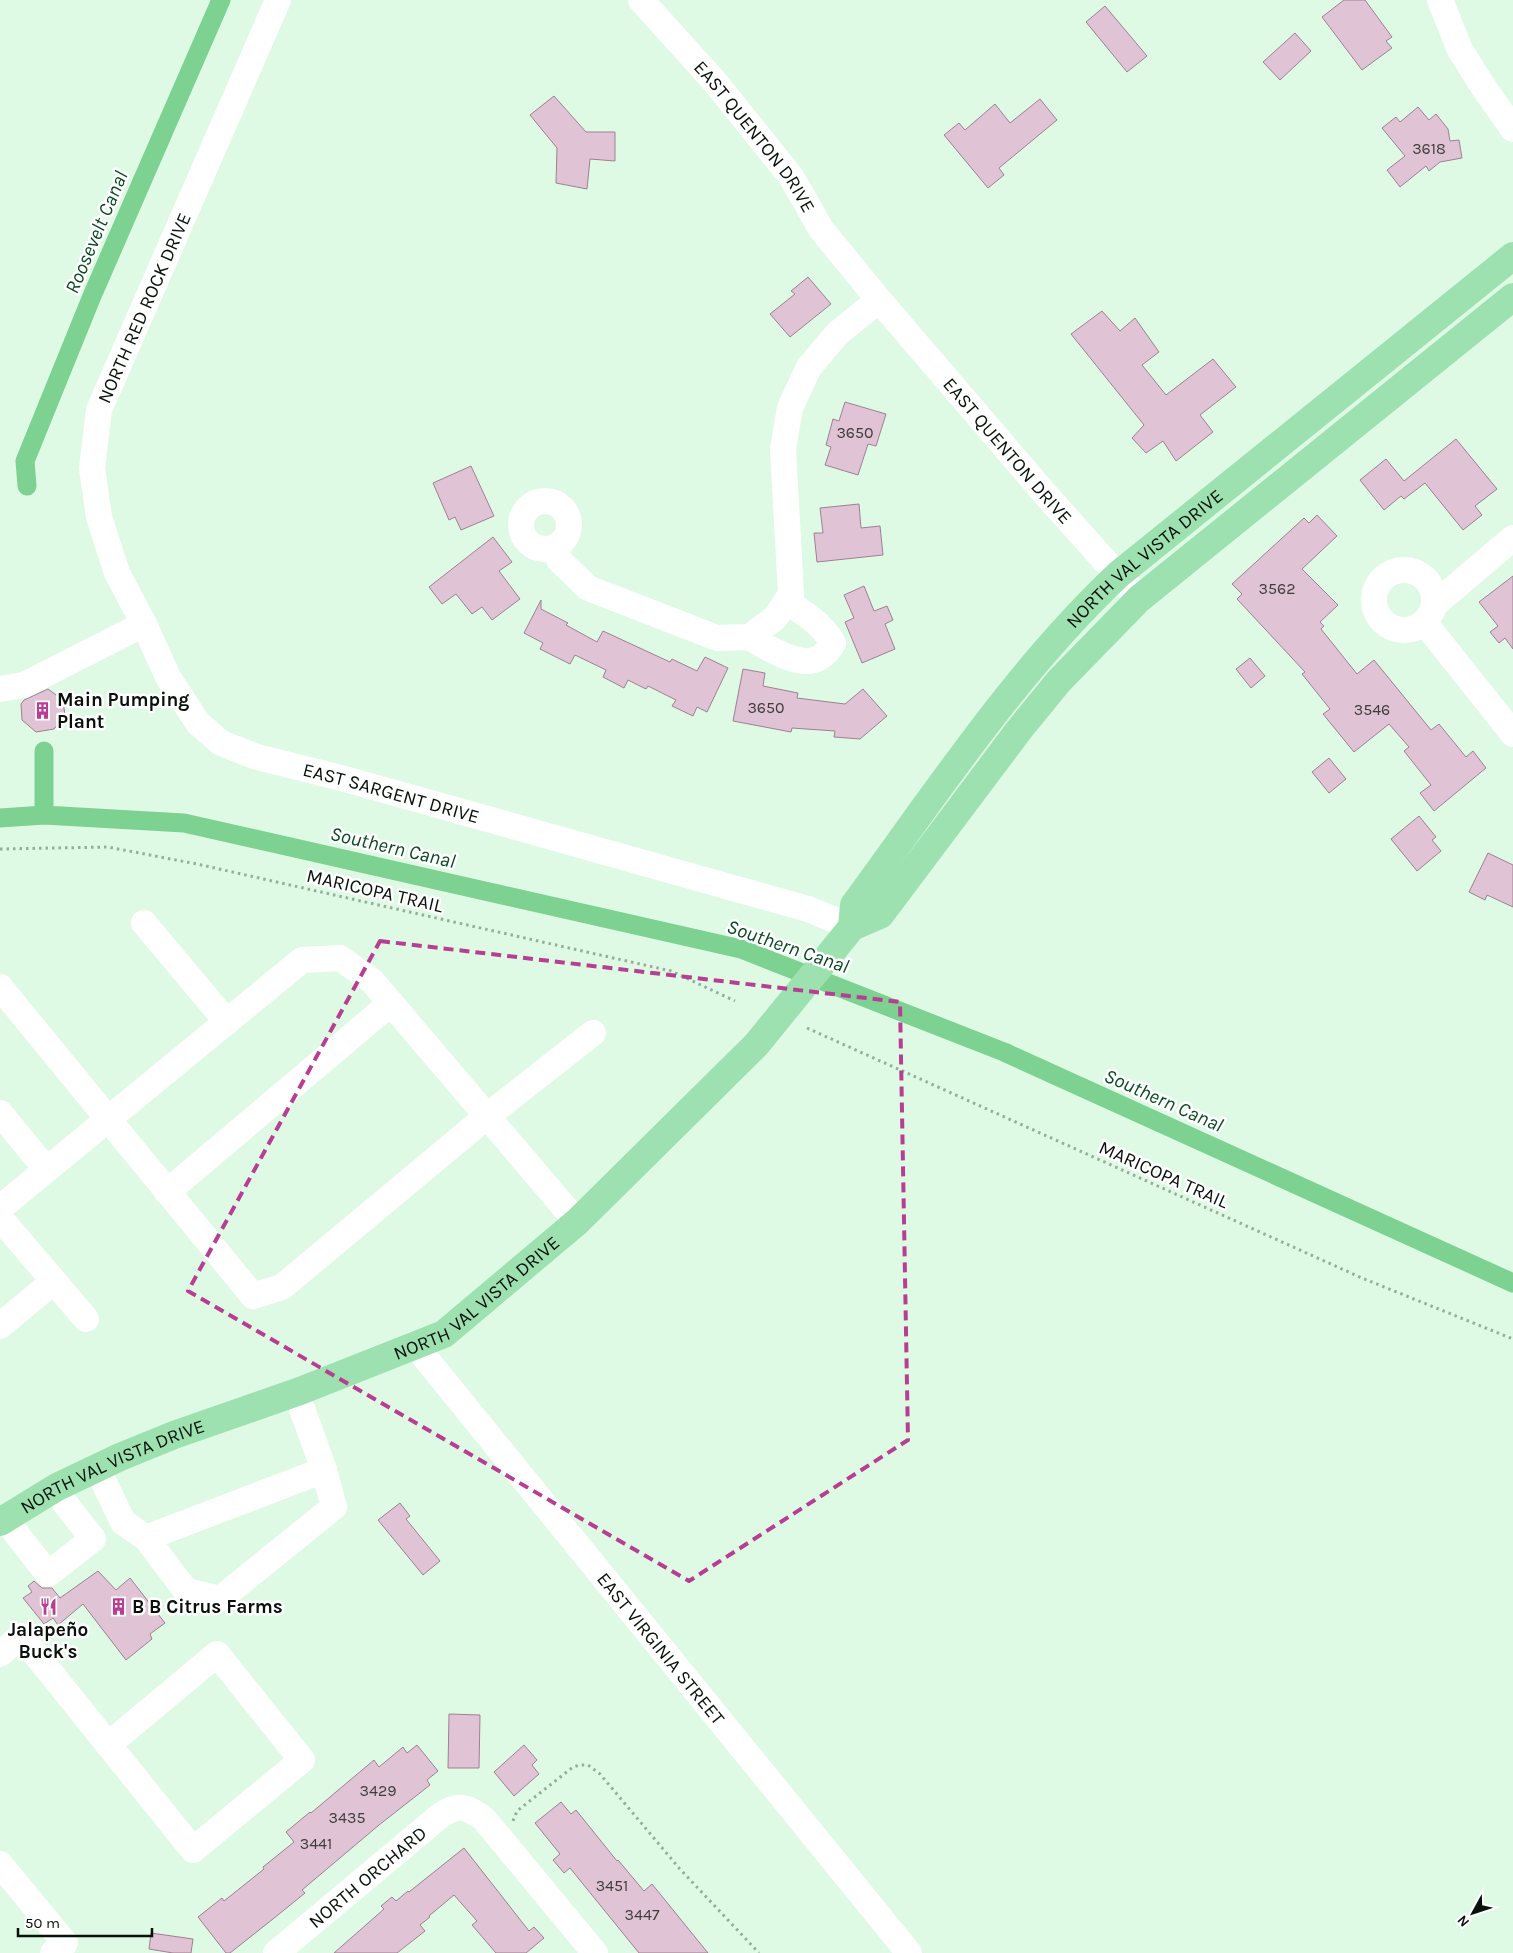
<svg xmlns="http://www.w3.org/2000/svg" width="1513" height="1953" font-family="Karla,sans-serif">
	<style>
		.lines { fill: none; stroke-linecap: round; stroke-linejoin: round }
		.canal { stroke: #7dd291; stroke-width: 19 }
		.building { fill: #e0c3d4; stroke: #9d8191 }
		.path { stroke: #97ac9b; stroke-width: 3; stroke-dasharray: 2.5 4; stroke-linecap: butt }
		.minor { stroke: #fff; stroke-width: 26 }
		.major { stroke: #9de1b0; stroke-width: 28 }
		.marked { fill: none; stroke: #b73e92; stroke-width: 4; stroke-dasharray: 10 6; stroke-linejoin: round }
		.labels { text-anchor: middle; stroke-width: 5; stroke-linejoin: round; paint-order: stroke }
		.number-label { font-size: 16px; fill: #3e3e3c }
		.street-label { font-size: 19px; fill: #08110a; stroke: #fff }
		.poi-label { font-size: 19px; font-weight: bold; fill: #08110a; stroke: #fff; text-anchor: start }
		.water-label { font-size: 20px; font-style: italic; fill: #074920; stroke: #fff }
	</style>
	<rect width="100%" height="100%" fill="#dffae4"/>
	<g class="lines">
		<path class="canal" d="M27,486l-2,-25 67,-165 129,-296
			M44,815v-64
			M0,818l44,-3 140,8 557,126 263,103 509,231"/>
	</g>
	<path class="building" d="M1344,0h21l27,37 -6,4 6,7 -30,22 -40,-53z
		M1105,6l42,50 -20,16 -41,-50z
		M1295,33l16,18 -31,29 -17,-18z
		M554,96l32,36h29v29l-25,-2 -3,30 -31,-6 1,-35 -27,-33z
		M1040,99l17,21 -58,48 5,7 -16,13 -44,-53 15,-12 6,7 30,-26 15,19z
		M1418,107l11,13 7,-6 12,15 2,12 9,-1 3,18 -22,4 -11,9 -3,-5 -26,21 -13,-17 18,-14 -23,-28 14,-11 4,5z
		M808,277l23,27 -41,33 -20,-23 25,-20 -4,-3z
		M1102,311l18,20 15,-13 24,34 -17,13 24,30 47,-36 23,28 -36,28 13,17 -37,29 -13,-20 -17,12 -14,-15 12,-13 -73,-91z
		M845,402l41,12 -10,32 -8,-2 -10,31 -33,-10 6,-18 -5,-2 7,-26 6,2z
		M1456,439l41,50 -22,17 7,9 -19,15 -38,-47 -21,16 -3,-3 -17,14 -24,-30 26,-21 18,22z
		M471,466l23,50 -33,14 -6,-13 -6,3 -16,-37z
		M859,504l2,24 19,-2 3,29 -66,7 -3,-29h9l-3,-25z
		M1317,515l20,21 -35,33 36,36 -18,17 4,4 -3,3 36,45 17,-14 57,70 8,-6 27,33 7,-6 13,17 -52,43 -14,-18 11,-8 -27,-34 5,-4 -20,-23 -35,28 -31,-38 7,-5 -28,-35 3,-2 -68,-73 5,-5 -10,-10 72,-66 5,5z
		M493,537l19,25 -13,9 21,28 -28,21 -10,-13 -10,7 -16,-20 -14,10 -13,-17z
		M1513,576v73l-8,-11 -6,5 -9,-11 8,-6 -19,-24z
		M864,586l10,25 13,-5 6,14 -8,4 10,25 -33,14 -17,-41 9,-4 -10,-23z
		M541,600v9l27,14 -2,2 31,17 6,-11 67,31 2,-3 25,12 8,-14 23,11 -21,44 -10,-5 -4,9 -21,-10 4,-6 -28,-14 -2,3 -18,-9 -4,8 -21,-11 3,-7 -31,-15 -5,9 -30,-15 3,-6 -19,-10z
		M1250,658l15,18 -14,12 -15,-19z
		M743,669l22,4 -2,13 35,7 -1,5 48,6 18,-15 24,27 -27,23 -26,-2 1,-6 -43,-3 -1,4 -58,-11z
		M48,689l15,11 2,16 -11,13 -18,3 -14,-12 -1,-16 3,-4z
		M1329,758l17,21 -17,14 -17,-21z
		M1419,816l17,21 -4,3 9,11 -24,20 -26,-32z
		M1488,853l25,12v42l-26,-12 -2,5 -16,-8z
		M400,1503l10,13 -4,3 34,42 -17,14 -45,-55z
		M98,1571l18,19 14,-12 35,45 -15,11 2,5 -26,21 -43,-56 -25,21 -5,-7 -9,6 -21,-26 9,-6 -4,-6 6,-5 8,7h10l8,10z
		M449,1714l31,1 -1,53h-31z
		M417,1745l21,26 -11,9 3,5 -51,40 -77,65 3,3 -32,26 -43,34h-4l-28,-36 24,-19 2,3 40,-32 -1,-2 31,-25 -8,-10 24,-20 1,1 63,-53 5,7 24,-20 4,6z
		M524,1745l13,15 -5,5 7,9 -25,22 -20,-24z
		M561,1802l10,12 5,-4 41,51 1,-1 26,31 8,-7 56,69h-69l-69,-85 -6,5 -11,-13 7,-6 -25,-31z
		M464,1848l65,83 5,-4 10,11 -18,15h-30l-24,-28 5,-4 -23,-26 -25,21 1,1 -10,8 5,6 -28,22h-63l50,-44 -3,-3 11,-9 4,4 12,-10 1,1z
		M151,1933l42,6 -2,14h-18l-24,-4z"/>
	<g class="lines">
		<path class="path" d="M0,849l108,-2 89,17 474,107 64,30
			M807,1028l555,250 151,61
			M513,1821l4,-10 56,-44 7,-2h8l12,9 79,94 80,85"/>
		<g class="minor">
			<path id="s1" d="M641,0l74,82 77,96 29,51 58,71 167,195 93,104"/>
			<path d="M1440,0l20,50 24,38 29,41"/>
			<circle cx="545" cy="525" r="24"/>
			<path d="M555,547l4,13 29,28 129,50 32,-1 26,-19 16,-24 -8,-145 7,-41 19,-41 29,-34 41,-33"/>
			<circle cx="1404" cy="600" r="30"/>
			<path d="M1434,605l79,-67"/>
			<path d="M1424,622l89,112"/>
			<path id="s2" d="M144,624l-27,-51 -18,-56 -7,-49 7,-58 179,-410"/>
			<path d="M749,637c17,10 51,32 70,21 7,-4 10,-9 14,-15 -12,-20 -28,-30 -47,-41"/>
			<path id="s3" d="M0,689l24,-4 120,-61 24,53 30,46 23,20 33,13 91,23 463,130 44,18"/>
			<path d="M144,923l83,99"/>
			<path d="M0,987l253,309 29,-9 204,-170 107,-84"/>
			<path d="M0,1113l46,56"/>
			<path d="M167,1192l224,-189"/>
			<path d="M0,1208l302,-248 38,-2 32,23 205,241"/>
			<path d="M0,1218l86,101"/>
			<path d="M0,1326l54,-45"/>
			<path id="s4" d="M414,1344l495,609"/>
			<path d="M97,1468l26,54 23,16 178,-68 -28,-78"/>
			<path d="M5,1519l43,55 45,-35 -39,-50"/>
			<path d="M146,1538l40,53 34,8 114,-92 -10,-37"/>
			<path d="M0,1654l21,-18 172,214 109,-90 -85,-106 -109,91"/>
			<path d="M0,1864l65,79 -12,10"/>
			<path id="s5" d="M276,1953l165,-138c19,-12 26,-8 43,4l111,134"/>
		</g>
		<g class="major">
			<path id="s6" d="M852,927l2,-22c83,-113 162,-234 265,-331l394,-318"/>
			<path id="s7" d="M0,1522l57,-35 63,-30 54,-22 126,-44 144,-57 133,-112 179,-177 96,-118 28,-12 139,-185 40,-49 80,-82 374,-302"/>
		</g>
	</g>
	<path class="marked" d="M380,941l520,61 8,438 -219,141 -501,-290z"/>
	<defs>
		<symbol id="building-bare" viewBox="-9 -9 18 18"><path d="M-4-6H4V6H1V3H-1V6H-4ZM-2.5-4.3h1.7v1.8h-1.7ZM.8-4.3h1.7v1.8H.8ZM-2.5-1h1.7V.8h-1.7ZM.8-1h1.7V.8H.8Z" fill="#b73e92" stroke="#fff" stroke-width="2.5" paint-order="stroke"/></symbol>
		<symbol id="restaurant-bare" viewBox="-9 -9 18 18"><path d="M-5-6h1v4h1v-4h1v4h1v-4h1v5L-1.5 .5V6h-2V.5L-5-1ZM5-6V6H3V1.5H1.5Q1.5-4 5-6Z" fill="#b73e92" stroke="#fff" stroke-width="2.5" paint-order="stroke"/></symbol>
	</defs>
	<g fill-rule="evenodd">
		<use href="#building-bare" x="30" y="698" width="25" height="25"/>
		<use href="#restaurant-bare" x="36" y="1594" width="25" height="25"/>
		<use href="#building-bare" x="106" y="1594" width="25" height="25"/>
	</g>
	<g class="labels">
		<g class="number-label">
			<text x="1429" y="154">3618</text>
			<text x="855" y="438">3650</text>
			<text x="1277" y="594">3562</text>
			<text x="766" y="713">3650</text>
			<text x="1372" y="715">3546</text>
			<text x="378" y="1796">3429</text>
			<text x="347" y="1823">3435</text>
			<text x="316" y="1849">3441</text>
			<text x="612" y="1891">3451</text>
			<text x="642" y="1920">3447</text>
		</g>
		<g class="street-label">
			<text dy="7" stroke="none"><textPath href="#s1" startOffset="178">EAST QUENTON DRIVE</textPath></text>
			<text dy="7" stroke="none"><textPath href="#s2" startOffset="336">NORTH RED ROCK DRIVE</textPath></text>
			<text dy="7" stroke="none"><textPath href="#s1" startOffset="582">EAST QUENTON DRIVE</textPath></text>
			<text dy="7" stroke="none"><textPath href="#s6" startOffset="476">NORTH VAL VISTA DRIVE</textPath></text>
			<text dy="7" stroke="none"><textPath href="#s3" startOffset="480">EAST SARGENT DRIVE</textPath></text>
			<text transform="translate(375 890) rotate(13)" y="7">MARICOPA TRAIL</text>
			<text transform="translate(1164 1174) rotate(24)" y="7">MARICOPA TRAIL</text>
			<text dy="7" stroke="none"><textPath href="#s7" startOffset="530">NORTH VAL VISTA DRIVE</textPath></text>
			<text dy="7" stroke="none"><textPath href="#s7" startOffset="126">NORTH VAL VISTA DRIVE</textPath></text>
			<text dy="7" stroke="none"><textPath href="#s4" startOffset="392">EAST VIRGINIA STREET</textPath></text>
			<text dy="7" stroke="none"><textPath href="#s5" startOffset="119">NORTH ORCHARD</textPath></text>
		</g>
		<g class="poi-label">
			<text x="57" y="706">Main Pumping<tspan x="57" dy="22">Plant</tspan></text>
			<text x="132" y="1613">B B Citrus Farms</text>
			<text x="48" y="1636" text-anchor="middle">Jalapeño<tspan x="48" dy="22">Buck's</tspan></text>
		</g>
		<g class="water-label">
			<text transform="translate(96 232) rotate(-67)" y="7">Roosevelt Canal</text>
			<text transform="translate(393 847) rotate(13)" y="7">Southern Canal</text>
			<text transform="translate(788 946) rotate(19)" y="7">Southern Canal</text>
			<text transform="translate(1164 1100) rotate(24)" y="7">Southern Canal</text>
		</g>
	</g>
	<g transform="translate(1473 1913) rotate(230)" stroke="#ffffff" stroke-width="4" paint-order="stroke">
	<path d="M0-4L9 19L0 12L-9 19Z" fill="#08110a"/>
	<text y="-8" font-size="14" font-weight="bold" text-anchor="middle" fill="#08110a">N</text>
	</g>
	<path d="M18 1928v8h134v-8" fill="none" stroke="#08110a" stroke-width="2.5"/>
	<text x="25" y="1928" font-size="15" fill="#08110a" stroke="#ffffff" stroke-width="4" paint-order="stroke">50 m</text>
</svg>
